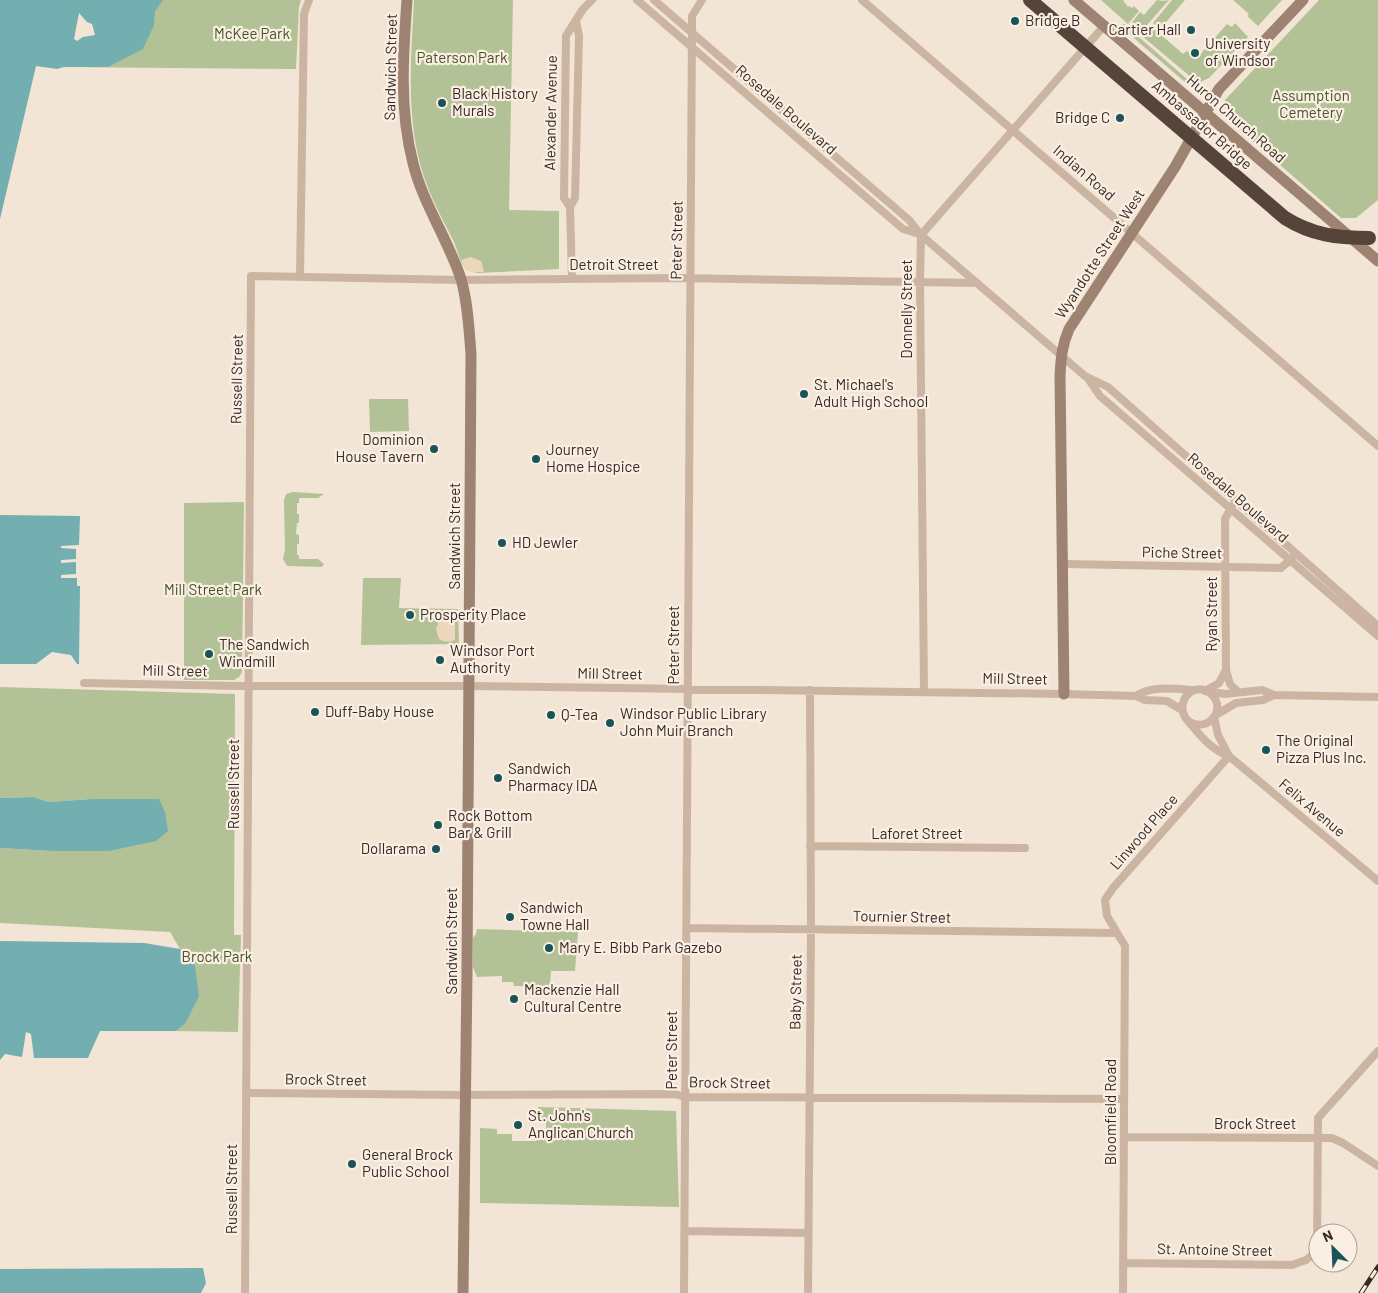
<svg xmlns="http://www.w3.org/2000/svg" width="1378" height="1293" font-family="Barlow,sans-serif">
	<style>
		.green { fill: #b3c296 }
		.plaza { fill: #ecd7bc }
		.water { fill: #73aeb1 }
		.pier { fill: #f2e5d6 }
		.lines { fill: none; stroke-linecap: round; stroke-linejoin: round }
		.street { stroke: #cbb5a2; stroke-width: 8 }
		.secondary { stroke: #9e8373; stroke-width: 11 }
		.rail-casing { stroke: #352a25; stroke-width: 5 }
		.rail { stroke: #faefe2; stroke-width: 3; stroke-dasharray: 9; stroke-linecap: butt }
		.highway-bridge { stroke: #56443b; stroke-width: 14 }
		.poi-dot { fill: #185458; stroke: #faefe2; stroke-width: 2 }
		.labels { text-anchor: middle; stroke-width: 4.5; stroke-linejoin: round; paint-order: stroke }
		.poi-label { font-size: 15px; fill: #352a25; stroke: #faefe2; text-anchor: start }
		.park-label { font-size: 15px; fill: #445427; stroke: #faefe2 }
		.street-label { font-size: 15px; fill: #352a25; stroke: #faefe2 }
	</style>
	<rect width="100%" height="100%" fill="#f2e5d6"/>
	<path class="green" d="M61,0h240l-2,7 -3,62 -232,-2z
		M414,0h99l-4,210 50,1v58l-80,4c-21,-2 -18,-17 -26,-33 -12,-24 -25,-47 -32,-73 -15,-54 -10,-111 -7,-167z
		M1101,0h22l5,7 1,-1 3,2 2,-2 5,5 -11,13z
		M1157,0l6,1 6,-1 -29,33 -10,-8 10,-13 4,3z
		M1172,0h13l-25,29 -7,-6z
		M1233,0h49l-24,26 -11,-10 2,-2z
		M1319,0h59v200l-22,18h-15l-114,-99 -2,-9v-10z
		M1235,23l13,14 -39,41 -11,5 -56,-47 9,-10 32,28 4,-3 9,8 31,-35 5,3z
		M1124,24l71,62 -9,-3 -66,-57z
		M369,399h39l1,32 -39,1z
		M293,492l31,2 -6,4h-19v5h-2v11h2v9h-2l-1,11 3,1v9h-2v11h2v4h19l6,5 -2,3 -35,-1 -4,-7 2,-10 -1,-49 2,-6z
		M244,502l-2,170 -3,5 -5,3h-50v-177z
		M363,578h38l-2,30 59,1 1,35 -98,1z
		M0,687l235,7 -1,241h7l-3,97 -62,-1 9,-7 9,-65 -14,-10 -10,-17 -170,-9v-75l51,3h58l-18,-52 -43,3 -16,-5 -32,1z
		M477,929l101,3 -3,39h-24l-1,15h-36l-1,-4h-11v-6l-25,1 -4,-10v-29l3,-4z
		M538,1107l138,4 3,96 -199,-4v-75l17,1v5h15v7h24l3,-9h7v-14l-8,-1z"/>
	<path class="plaza" d="M471,257l10,4 3,11h-10l-9,-2 -4,-10z
		M449,617l6,1v22l-5,2 -7,-1 -4,-2 -3,-10 3,-8 4,-3z"/>
	<path class="water" d="M0,0h163l-8,11 -1,14 -11,24 -35,18h-44l-7,2 -21,-3 -36,153z
		M0,515l80,1 -1,29 -18,1v2l15,1v10l-15,1v3l15,-1v12l-15,1v3h16v8h3l-1,78h-2l-6,-9 -19,-3 -16,12h-36z
		M33,797l15,5 43,-3h68l6,13 3,19 -12,10 -47,10h-58l-51,-3v-50z
		M0,941l144,2 36,6 14,10 5,37 -14,28 -9,7h-76l-12,27h-54l-3,-24 -5,-2 -4,25 -17,-3 -5,6z
		M203,1268l3,15 -5,10h-201v-24z"/>
	<path class="pier" d="M79,13l8,9 5,2 3,11 -12,2 -6,4 -3,-2z"/>
	<g class="lines">
		<path class="street" d="M637,0l266,229 16,5
			M654,0l255,220 12,15 164,141 23,11 270,239
			M862,0l516,446
			M570,207l-6,-9 2,-162 17,-27 9,-9
			M300,276l4,-262 5,-14
			M572,279l-2,-72 5,-9 4,-162 -3,-15
			M1087,377l13,19 278,240
			M1232,506l-7,13 1,151 4,14 8,8
			M1063,564l218,4 11,-10
			M84,683l154,3h231l595,8 72,2 9,4 22,1 15,9
			M1205,691l14,-8 7,-13
			M1207,691l18,3 37,-4 12,5
			M924,692l-4,-410 1,-47 183,-209
			M1136,696c16,-11 40,-7 59,-6
			M1216,715l20,-12 27,-3 11,-5 104,2
			M1214,717l4,18 11,21
			M1188,721c20,13 40,-12 23,-27 -17,-15 -39,9 -23,27 12,14 23,29 41,35l149,125
			M810,846l215,2
			M687,928l430,5
			M246,1093l218,2 211,-1 10,3 439,2
			M1125,1137l207,1 11,5 35,23
			M685,1231l123,2
			M1123,1263l169,2 14,-5 11,-9 1,-133 60,-67
			M245,1293l6,-1017 210,4 217,-2 299,5
			M684,1293l8,-1267v-10l10,-16
			M808,1293l3,-363 -1,-240
			M1123,1293l2,-347 -18,-30 -2,-16 8,-12 116,-132"/>
		<path class="secondary" d="M407,0c-4,55 -8,109 6,163 10,41 35,76 48,116 7,24 8,51 10,75l-4,618 -4,321
			M1074,0l304,261
			M1064,694l-4,-319c1,-17 2,-30 9,-46l106,-162 44,-78 84,-89"/>
		<defs>
			<path id="rail" d="M1361,1293l17,-26"/>
		</defs>
		<use href="#rail" class="rail-casing"/>
		<use href="#rail" class="rail"/>
		<path class="highway-bridge" d="M1030,0l255,218c27,17 52,20 84,20"/>
	</g>
	<g class="poi-dot">
		<circle cx="1015" cy="21" r="5"/>
		<circle cx="1191" cy="30" r="5"/>
		<circle cx="1195" cy="53" r="5"/>
		<circle cx="442" cy="103" r="5"/>
		<circle cx="1120" cy="118" r="5"/>
		<circle cx="804" cy="394" r="5"/>
		<circle cx="434" cy="449" r="5"/>
		<circle cx="536" cy="459" r="5"/>
		<circle cx="502" cy="543" r="5"/>
		<circle cx="410" cy="615" r="5"/>
		<circle cx="209" cy="654" r="5"/>
		<circle cx="440" cy="660" r="5"/>
		<circle cx="315" cy="712" r="5"/>
		<circle cx="551" cy="715" r="5"/>
		<circle cx="610" cy="723" r="5"/>
		<circle cx="1266" cy="750" r="5"/>
		<circle cx="498" cy="778" r="5"/>
		<circle cx="438" cy="825" r="5"/>
		<circle cx="436" cy="849" r="5"/>
		<circle cx="510" cy="917" r="5"/>
		<circle cx="549" cy="948" r="5"/>
		<circle cx="514" cy="999" r="5"/>
		<circle cx="518" cy="1125" r="5"/>
		<circle cx="352" cy="1164" r="5"/>
	</g>
	<g class="labels">
		<g class="poi-label">
			<text x="1025" y="26">Bridge B</text>
			<text x="1181" y="35" text-anchor="end">Cartier Hall</text>
			<text x="1205" y="49">University<tspan x="1205" dy="17">of Windsor</tspan></text>
			<text x="452" y="99">Black History<tspan x="452" dy="17">Murals</tspan></text>
			<text x="1110" y="123" text-anchor="end">Bridge C</text>
			<text x="814" y="390">St. Michael's<tspan x="814" dy="17">Adult High School</tspan></text>
			<text x="424" y="445" text-anchor="end">Dominion<tspan x="424" dy="17">House Tavern</tspan></text>
			<text x="546" y="455">Journey<tspan x="546" dy="17">Home Hospice</tspan></text>
			<text x="512" y="548">HD Jewler</text>
			<text x="420" y="620">Prosperity Place</text>
			<text x="219" y="650">The Sandwich<tspan x="219" dy="17">Windmill</tspan></text>
			<text x="450" y="656">Windsor Port<tspan x="450" dy="17">Authority</tspan></text>
			<text x="325" y="717">Duff-Baby House</text>
			<text x="620" y="719">Windsor Public Library<tspan x="620" dy="17">John Muir Branch</tspan></text>
			<text x="561" y="720">Q-Tea</text>
			<text x="1276" y="746">The Original<tspan x="1276" dy="17">Pizza Plus Inc.</tspan></text>
			<text x="508" y="774">Sandwich<tspan x="508" dy="17">Pharmacy IDA</tspan></text>
			<text x="448" y="821">Rock Bottom<tspan x="448" dy="17">Bar &amp; Grill</tspan></text>
			<text x="426" y="854" text-anchor="end">Dollarama</text>
			<text x="520" y="913">Sandwich<tspan x="520" dy="17">Towne Hall</tspan></text>
			<text x="559" y="953">Mary E. Bibb Park Gazebo</text>
			<text x="524" y="995">Mackenzie Hall<tspan x="524" dy="17">Cultural Centre</tspan></text>
			<text x="528" y="1121">St. John's<tspan x="528" dy="17">Anglican Church</tspan></text>
			<text x="362" y="1160">General Brock<tspan x="362" dy="17">Public School</tspan></text>
		</g>
		<g class="park-label">
			<text x="252" y="39">McKee Park</text>
			<text x="462" y="63">Paterson Park</text>
			<text x="1311" y="101">Assumption<tspan x="1311" dy="17">Cemetery</tspan></text>
			<text x="213" y="595">Mill Street Park</text>
			<text x="217" y="962">Brock Park</text>
		</g>
		<g class="street-label">
			<text transform="translate(391 67) rotate(-89)" y="5">Sandwich Street</text>
			<text transform="translate(786 110) rotate(41)" y="5">Rosedale Boulevard</text>
			<text transform="translate(551 113) rotate(-89)" y="5">Alexander Avenue</text>
			<text transform="translate(1236 119) rotate(41)" y="5">Huron Church Road</text>
			<text transform="translate(1202 125) rotate(41)" y="5">Ambassador Bridge</text>
			<text transform="translate(1084 173) rotate(41)" y="5">Indian Road</text>
			<text transform="translate(677 240) rotate(-89)" y="5">Peter Street</text>
			<text transform="translate(1100 254) rotate(-57)" y="5">Wyandotte Street West</text>
			<text x="614" y="270">Detroit Street</text>
			<text transform="translate(907 309) rotate(-90)" y="5">Donnelly Street</text>
			<text transform="translate(237 379) rotate(-89)" y="5">Russell Street</text>
			<text transform="translate(1238 498) rotate(41)" y="5">Rosedale Boulevard</text>
			<text transform="translate(455 536) rotate(-90)" y="5">Sandwich Street</text>
			<text transform="translate(1182 553) rotate(1)" y="5">Piche Street</text>
			<text transform="translate(1212 614) rotate(-90)" y="5">Ryan Street</text>
			<text transform="translate(674 645) rotate(-90)" y="5">Peter Street</text>
			<text transform="translate(175 671) rotate(1)" y="5">Mill Street</text>
			<text transform="translate(610 674) rotate(1)" y="5">Mill Street</text>
			<text transform="translate(1015 679) rotate(1)" y="5">Mill Street</text>
			<text transform="translate(234 784) rotate(-90)" y="5">Russell Street</text>
			<text transform="translate(1312 808) rotate(40)" y="5">Felix Avenue</text>
			<text transform="translate(1144 832) rotate(-49)" y="5">Linwood Place</text>
			<text x="917" y="839">Laforet Street</text>
			<text transform="translate(902 917) rotate(1)" y="5">Tournier Street</text>
			<text transform="translate(452 941) rotate(-90)" y="5">Sandwich Street</text>
			<text transform="translate(796 992) rotate(-89)" y="5">Baby Street</text>
			<text transform="translate(672 1050) rotate(-90)" y="5">Peter Street</text>
			<text transform="translate(326 1080) rotate(1)" y="5">Brock Street</text>
			<text transform="translate(730 1083) rotate(1)" y="5">Brock Street</text>
			<text transform="translate(1111 1112) rotate(-90)" y="5">Bloomfield Road</text>
			<text x="1255" y="1129">Brock Street</text>
			<text transform="translate(232 1189) rotate(-90)" y="5">Russell Street</text>
			<text transform="translate(1215 1250) rotate(1)" y="5">St. Antoine Street</text>
		</g>
	</g>
	<g transform="translate(1333 1248) rotate(336)"><circle r="24" fill="#faefe2" stroke="#aba096"/>
	<path d="M0-4L9 19L0 12L-9 19Z" fill="#185458"/>
	<text y="-8" font-size="14" font-weight="bold" text-anchor="middle" fill="#352a25">N</text>
	</g>
</svg>
